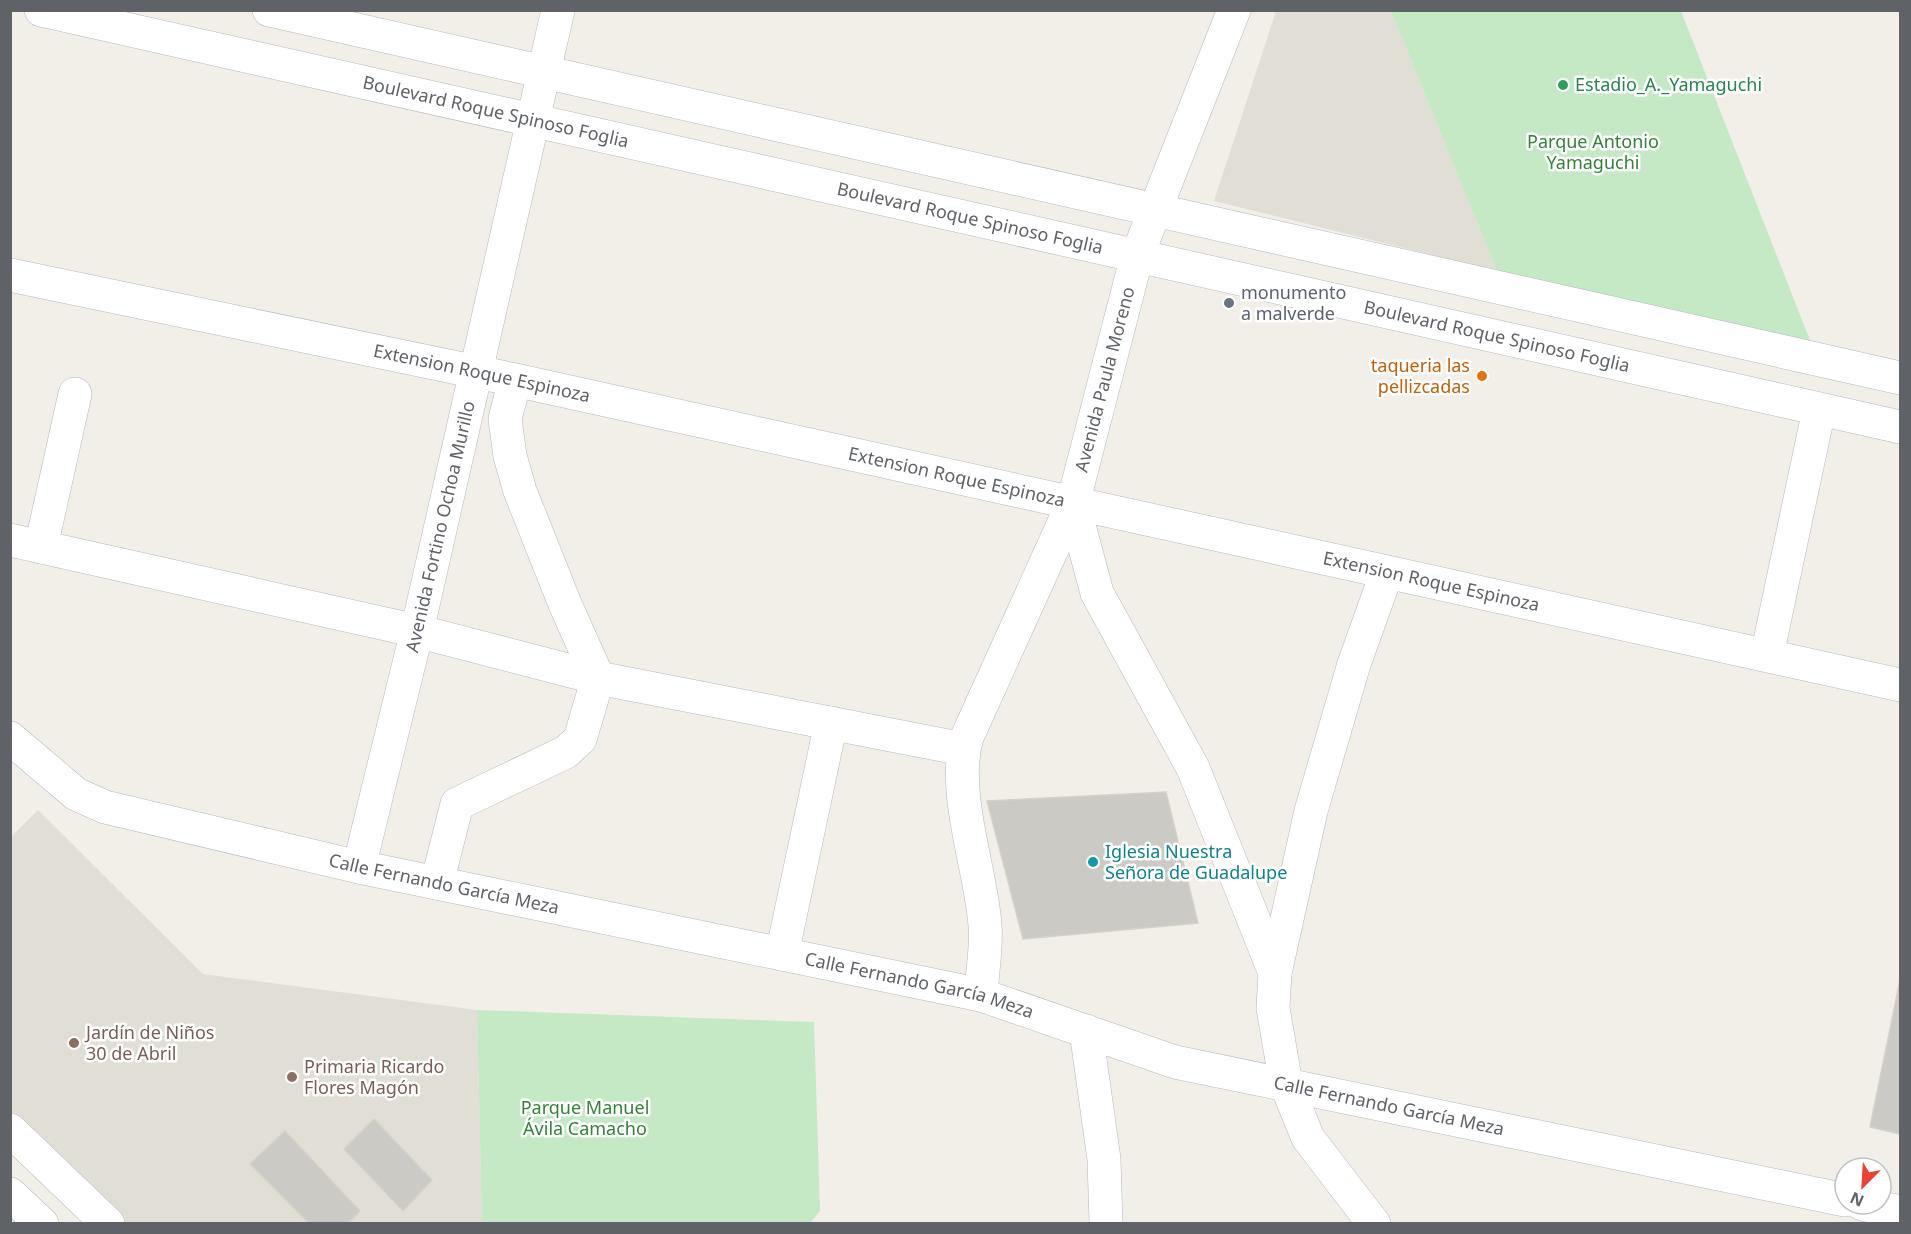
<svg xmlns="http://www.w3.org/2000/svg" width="1911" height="1234" font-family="'Noto Sans',sans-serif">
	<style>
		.education { fill: #e1ded6 }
		.green { fill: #c5e8c5 }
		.building { fill: #cccac5; stroke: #d6d1c6; stroke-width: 1.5 }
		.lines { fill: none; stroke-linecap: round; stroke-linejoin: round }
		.minor-casing { stroke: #b5b8bc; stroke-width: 34 }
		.minor { stroke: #fff; stroke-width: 33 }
		.leisure-dot { fill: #2e9e5b; stroke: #fff; stroke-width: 2 }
		.worship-dot { fill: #6b7280; stroke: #fff; stroke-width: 2 }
		.food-dot { fill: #e8710a; stroke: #fff; stroke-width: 2 }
		.culture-dot { fill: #0f9aa8; stroke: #fff; stroke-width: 2 }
		.education-dot { fill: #8d6e63; stroke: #fff; stroke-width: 2 }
		.labels { text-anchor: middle; stroke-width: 5; stroke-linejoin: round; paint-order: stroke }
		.leisure-label { font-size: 18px; fill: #27864d; stroke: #fff; text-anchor: start }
		.street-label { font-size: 18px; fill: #5f6368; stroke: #fff }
		.park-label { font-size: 18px; fill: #348238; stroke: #fff }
		.worship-label { font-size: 18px; fill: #5b616d; stroke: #fff; text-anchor: start }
		.food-label { font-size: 18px; fill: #c56008; stroke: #fff; text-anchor: end }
		.culture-label { font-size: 18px; fill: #0d838f; stroke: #fff; text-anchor: start }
		.education-label { font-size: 18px; fill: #785e54; stroke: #fff; text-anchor: start }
	</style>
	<rect width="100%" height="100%" fill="#f1efe8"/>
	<path class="education" d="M1276,11h115l106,260 -283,-70z
		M38,810l165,164 274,36 5,213h-357l-114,-110 -1,-275z"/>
	<path class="green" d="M1391,11h290l130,332 -314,-72z
		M477,1010l337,12 6,189 -11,13 -327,-1z"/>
	<path class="building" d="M1166,792l32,131 -175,16 -36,-138z
		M1900,980v154l-30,-7z
		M374,1119l58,61 -29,31 -59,-62z
		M285,1131l75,80 -13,13h-37l-60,-60z"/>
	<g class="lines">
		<defs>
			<g id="minor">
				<path id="s1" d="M41,10l1859,417"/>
				<path d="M269,10l1631,368"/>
				<path id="s2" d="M10,275l505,105 1385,305"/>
				<path d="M1073,503l24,90 96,175 82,205"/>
				<path d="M10,540l407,91 181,47 365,71"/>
				<path d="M41,547l34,-153"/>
				<path d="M1767,655l52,-245"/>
				<path id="s3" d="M10,738l66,56 29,13 254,60 622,128 194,67 670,138"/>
				<path id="s4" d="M359,867l58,-236 141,-621"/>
				<path d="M437,883l20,-79 109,-52 14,-13 18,-61 -33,-74 -45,-113 -10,-35 -5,-37 10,-39"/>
				<path d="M782,954l49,-231"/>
				<path id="s5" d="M981,995c1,-23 6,-47 4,-70 -4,-56 -34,-133 -18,-188l106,-234 64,-247 97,-246"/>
				<path d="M1086,1031l18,128 2,65"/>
				<path d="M10,1130l98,94"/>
				<path d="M10,1194l32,30"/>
				<path d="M1862,1204l38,8"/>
				<path d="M1374,1224l-66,-86 -22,-54 -13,-76 2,-35 36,-162 43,-147 33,-92"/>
			</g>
		</defs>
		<use href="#minor" class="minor-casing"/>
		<use href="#minor" class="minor"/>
	</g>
	<circle class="leisure-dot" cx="1563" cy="85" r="6"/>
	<circle class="worship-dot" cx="1229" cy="303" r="6"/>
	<circle class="food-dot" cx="1482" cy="376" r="6"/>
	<circle class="culture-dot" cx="1093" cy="862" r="6"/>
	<g class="education-dot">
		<circle cx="74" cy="1043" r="6"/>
		<circle cx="292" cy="1077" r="6"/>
	</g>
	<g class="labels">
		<g class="leisure-label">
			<text x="1575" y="91">Estadio_A._Yamaguchi</text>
		</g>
		<g class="street-label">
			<text dy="6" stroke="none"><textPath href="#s1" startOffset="466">Boulevard Roque Spinoso Foglia</textPath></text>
			<text dy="6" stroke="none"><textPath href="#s1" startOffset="952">Boulevard Roque Spinoso Foglia</textPath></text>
			<text dy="6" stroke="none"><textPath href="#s1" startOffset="1492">Boulevard Roque Spinoso Foglia</textPath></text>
			<text dy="6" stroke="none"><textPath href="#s2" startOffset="482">Extension Roque Espinoza</textPath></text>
			<text dy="6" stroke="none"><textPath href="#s5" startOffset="645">Avenida Paula Moreno</textPath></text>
			<text dy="6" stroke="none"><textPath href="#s2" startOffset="968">Extension Roque Espinoza</textPath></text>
			<text dy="6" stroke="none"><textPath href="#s4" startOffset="350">Avenida Fortino Ochoa Murillo</textPath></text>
			<text dy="6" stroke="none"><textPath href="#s2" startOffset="1454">Extension Roque Espinoza</textPath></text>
			<text dy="6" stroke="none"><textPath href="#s3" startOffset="466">Calle Fernando García Meza</textPath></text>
			<text dy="6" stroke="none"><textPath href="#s3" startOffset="952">Calle Fernando García Meza</textPath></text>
			<text dy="6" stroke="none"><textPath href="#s3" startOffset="1438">Calle Fernando García Meza</textPath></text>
		</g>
		<g class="park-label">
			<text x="1593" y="148">Parque Antonio<tspan x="1593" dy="21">Yamaguchi</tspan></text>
			<text x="585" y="1114">Parque Manuel<tspan x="585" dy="21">Ávila Camacho</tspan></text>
		</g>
		<g class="worship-label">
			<text x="1241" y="299">monumento<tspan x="1241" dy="21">a malverde</tspan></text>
		</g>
		<g class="food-label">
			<text x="1470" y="372">taqueria las<tspan x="1470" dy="21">pellizcadas</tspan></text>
		</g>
		<g class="culture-label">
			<text x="1105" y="858">Iglesia Nuestra<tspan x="1105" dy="21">Señora de Guadalupe</tspan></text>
		</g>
		<g class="education-label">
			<text x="86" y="1039">Jardín de Niños<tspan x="86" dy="21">30 de Abril</tspan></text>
			<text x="304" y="1073">Primaria Ricardo<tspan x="304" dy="21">Flores Magón</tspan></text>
		</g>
	</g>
	<rect width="1911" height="1234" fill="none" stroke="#5f6368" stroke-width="24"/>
	<g transform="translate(1863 1186) rotate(204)"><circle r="28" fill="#ffffff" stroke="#bfc1c3" stroke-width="1.5"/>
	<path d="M0-4.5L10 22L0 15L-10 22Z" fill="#ea4335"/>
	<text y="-9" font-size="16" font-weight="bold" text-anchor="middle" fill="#5f6368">N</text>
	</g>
</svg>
